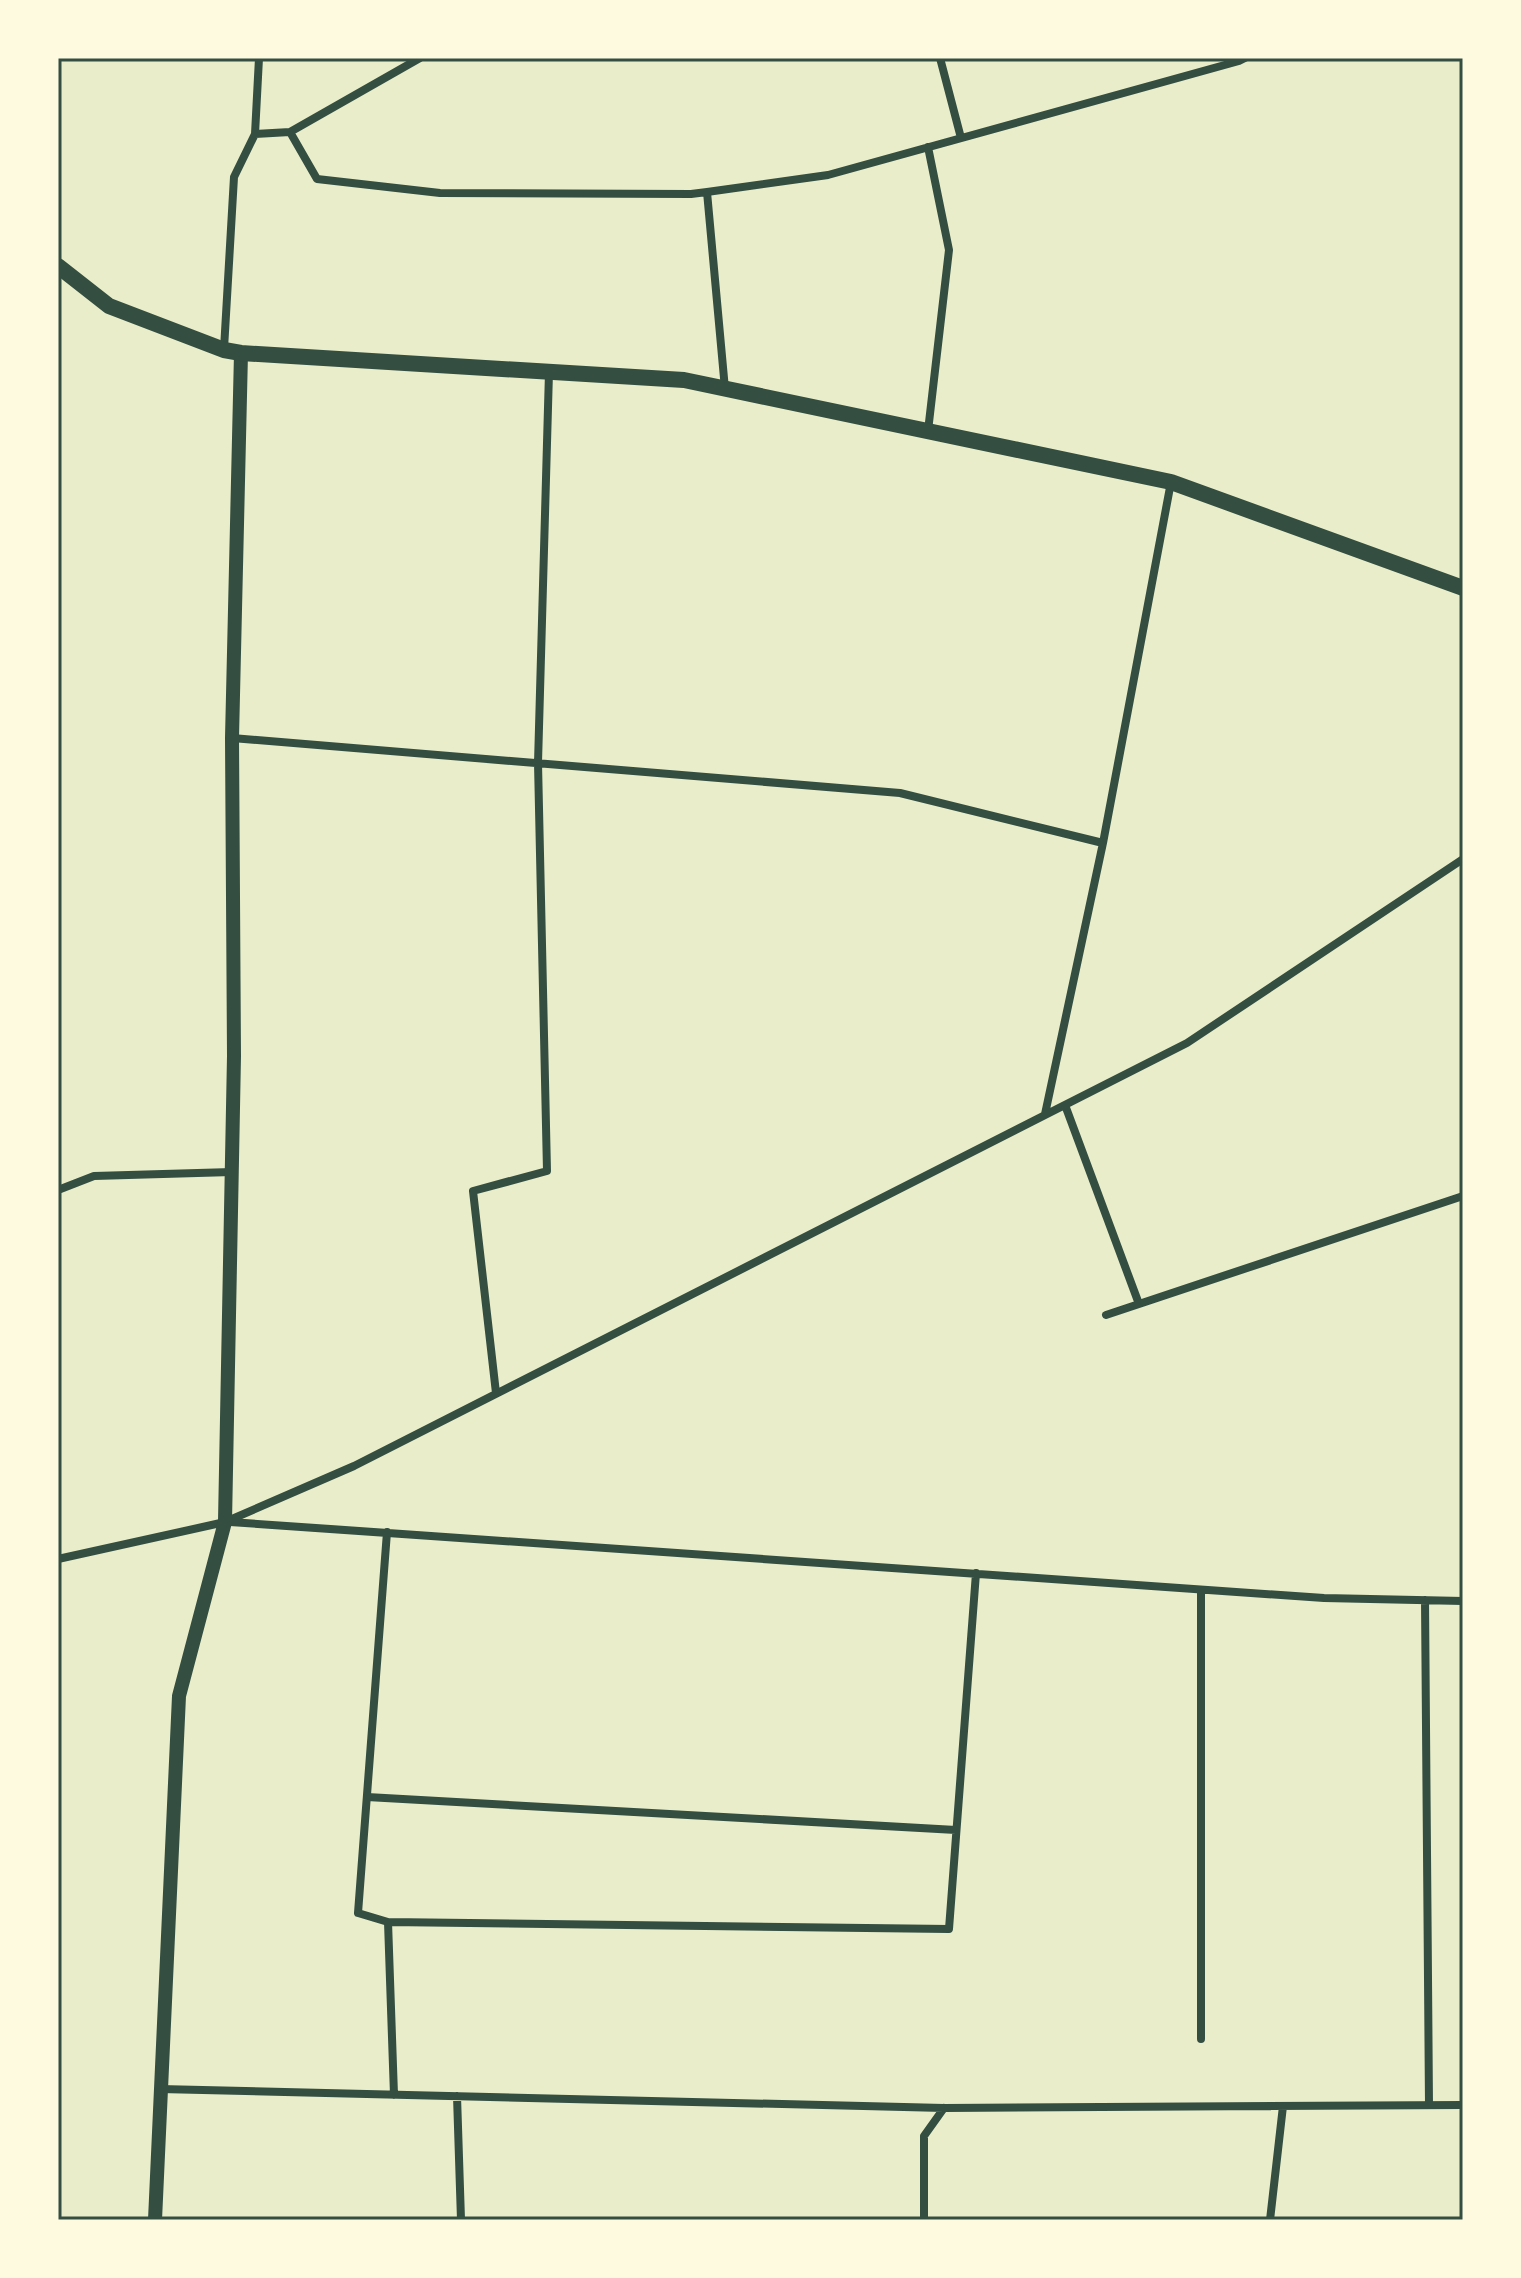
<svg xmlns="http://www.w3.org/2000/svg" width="1521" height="2278" font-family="'Fira Sans',sans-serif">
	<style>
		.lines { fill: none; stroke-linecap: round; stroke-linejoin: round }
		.minor { stroke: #344e41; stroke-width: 8 }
		.tertiary { stroke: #344e41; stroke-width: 14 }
		.secondary { stroke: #344e41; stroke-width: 16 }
		.neatline { fill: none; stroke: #344e41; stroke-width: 3 }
	</style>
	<rect width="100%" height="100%" fill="#e9edc9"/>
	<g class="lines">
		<path class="minor" d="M940,58l21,80
			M290,132l27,47 123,14 251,1 16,-2 121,-17 411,-114 6,-3
			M255,134l35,-2 130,-74
			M928,147l21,103 -21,181
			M707,192l18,197
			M224,349l10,-172 21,-43 4,-76
			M232,738l668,55 203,50 68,-361
			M1065,1105l74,199
			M1045,1114l58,-271
			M58,1190l36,-14 138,-4
			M1106,1315l357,-119
			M496,1393l-23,-202 74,-20 -9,-408 11,-391
			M230,1522l1094,76 139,3
			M387,1532l-29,381 30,9
			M58,1559l167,-37 129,-56 833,-423 276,-184
			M1425,1600l4,505
			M367,1797l589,33
			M1201,2039v-449
			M160,2089l784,19 519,-3
			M394,2095l-6,-173 561,7 27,-356
			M457,2096l4,124
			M924,2220v-84l20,-28
			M1270,2220l13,-114"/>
		<path class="tertiary" d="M155,2220l24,-524 46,-174 9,-466 -2,-318 9,-385"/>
		<path class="secondary" d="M58,266l51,40 115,44 17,3 443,27 487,102 292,106"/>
	</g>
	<rect width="1521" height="2278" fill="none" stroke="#fefae0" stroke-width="120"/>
	<rect x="60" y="60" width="1401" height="2158" class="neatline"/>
</svg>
